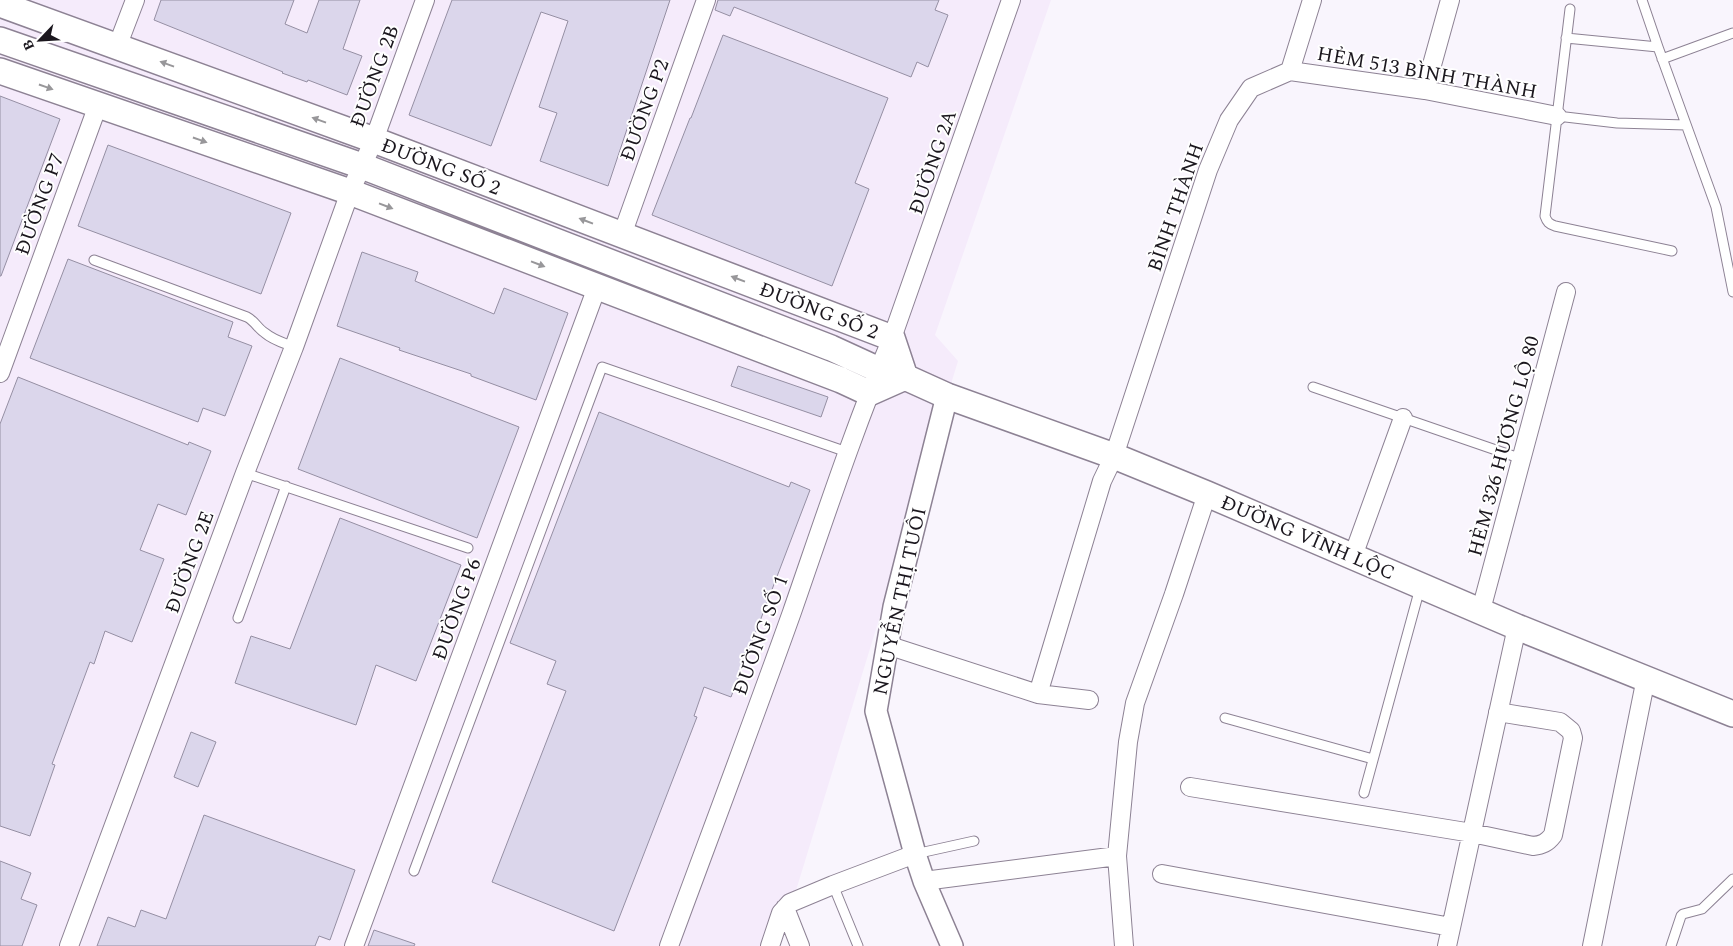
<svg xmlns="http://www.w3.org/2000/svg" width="1733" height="946" font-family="Spectral,serif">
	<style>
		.built { fill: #f5ebfb }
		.building { fill: #dbd6eb; stroke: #958fa3 }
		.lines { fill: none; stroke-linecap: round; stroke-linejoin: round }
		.service-casing { stroke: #8d8294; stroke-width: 11 }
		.minor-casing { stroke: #8d8294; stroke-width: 20 }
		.tertiary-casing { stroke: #8d8294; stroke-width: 24 }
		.secondary-casing { stroke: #8d8294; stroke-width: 28 }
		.service { stroke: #fff; stroke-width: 9 }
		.minor { stroke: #fff; stroke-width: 18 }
		.tertiary { stroke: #fff; stroke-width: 21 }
		.secondary { stroke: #fff; stroke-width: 25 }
		.oneway { fill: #98979a }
		.labels { text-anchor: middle; stroke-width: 4; stroke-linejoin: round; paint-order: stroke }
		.street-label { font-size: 20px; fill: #1b171e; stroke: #fff }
	</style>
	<rect width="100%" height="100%" fill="#f9f5fd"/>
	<path class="built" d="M0,0h1051l-116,335 23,26 -179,585h-779z"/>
	<path class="building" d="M161,0h133l-9,24 22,9 12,-33h41l-17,49 19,7 -15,39 -39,-15 -1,2 -25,-9 1,-1 -129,-52z
		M452,0h218l-62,186 -68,-25 17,-48 -18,-6 29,-86 -27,-9 -50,134 -82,-31z
		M718,0h221l-4,10 13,5 -20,52 -11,-5 -6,15 -177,-70 -4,9 -15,-6z
		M723,35l165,63 -33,85 14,6 -37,97 -180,-71 38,-97h1z
		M0,96l60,23 -59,157h-1z
		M108,145l183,68 -30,81 -183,-68z
		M362,252l56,20 -3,9 79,33 10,-26 64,25 -32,87 -65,-24v-2l-72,-24 1,-2 -63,-22z
		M68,259l165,63 -5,15 24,9 -27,70 -22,-8 -5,14 -168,-64z
		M340,358l179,69 -42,111 -179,-69z
		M738,366l90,31 -7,20 -90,-31z
		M18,377l170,68 1,-3 22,9 -25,64 -28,-11 -18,46 24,9 -32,83 -27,-11 -11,33 -4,-2 -38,102 3,1 -25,71 -30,-10v-402z
		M599,412l190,75 2,-5 19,8 -79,207 -27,-10 -10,29 3,1 -83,214 -122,-49 74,-191 -19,-7 9,-23 -46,-18z
		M340,518l121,47 -45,116 -40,-16 -20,60 -121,-42 16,-47 39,13z
		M191,732l25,10 -18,45 -24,-10z
		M204,815l151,55 -25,70 -11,-4 -4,10h-218l11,-29 27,10 6,-17 25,9z
		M0,861l31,12 -10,26 16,6 -15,41h-22z
		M374,930l41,14 -1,2h-46z"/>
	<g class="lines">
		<defs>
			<path id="service" d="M1642,0l16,47 58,160 17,85
				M1570,9l-25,207c2,6 4,8 10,10l117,25
				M1566,38l92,9
				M1662,59l71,-26
				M1557,116l60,7 69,2
				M94,260l153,57c8,4 11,12 18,16 8,7 19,10 29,14
				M1313,387l209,72
				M245,473l223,75
				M238,618l48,-132
				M1225,718l148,41
				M1364,793l56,-205
				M915,854l59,-13
				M414,871l188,-504 245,85
				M833,885l25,61
				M1671,946l10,-30 2,-2 19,-5 31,-30"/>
			<path id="minor" d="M117,47l18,-47
				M1290,71l135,19 132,26
				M1425,90l25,-90
				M622,235l84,-235
				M0,373l98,-268
				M1353,556l50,-138
				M1481,610l85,-318
				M887,645l151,49 64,-213 12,-25 94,-286 21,-50 22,-32 39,-17 22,-71
				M1038,694l51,6
				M1190,787l282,46 61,13c9,-1 14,-3 20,-11l20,-97 -2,-7 -11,-9 -62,-10
				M1162,874l289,53
				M924,881l193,-25
				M785,908l15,38
				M69,946l176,-473 49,-126 56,-155 24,-52 51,-140
				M354,946l243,-659
				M669,946c41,-111 83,-222 123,-334 32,-92 62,-184 100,-274l119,-338
				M770,946l11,-33 9,-10 43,-18 82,-31
				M1124,946l-7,-90 11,-114 7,-39 39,-109 33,-100
				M1447,946l70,-319
				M1592,946l54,-268"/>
			<path id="tertiary" d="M947,396l-53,211 -18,104 39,143 9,27 28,65"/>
			<path id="secondary" d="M0,4l374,136 518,198 13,39
				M0,40l362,126 469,182 48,22 26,7 42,19 167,60 93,38 310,133 216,87
				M0,71l350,121 491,188 28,13 36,-16"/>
		</defs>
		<use href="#service" class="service-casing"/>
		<use href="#minor" class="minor-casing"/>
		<use href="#tertiary" class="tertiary-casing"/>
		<use href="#secondary" class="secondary-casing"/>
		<use href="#service" class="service"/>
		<use href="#minor" class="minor"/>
		<use href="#tertiary" class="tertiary"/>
		<use href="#secondary" class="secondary"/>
	</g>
	<defs><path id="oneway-solid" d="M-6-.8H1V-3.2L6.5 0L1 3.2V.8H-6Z" transform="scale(1.25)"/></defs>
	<g class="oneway">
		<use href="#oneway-solid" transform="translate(167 64) rotate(-160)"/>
		<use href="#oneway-solid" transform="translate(46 87) rotate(19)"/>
		<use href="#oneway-solid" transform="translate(319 120) rotate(-160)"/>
		<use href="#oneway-solid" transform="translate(200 140) rotate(19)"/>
		<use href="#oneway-solid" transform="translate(386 206) rotate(21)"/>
		<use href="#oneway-solid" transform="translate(586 221) rotate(-159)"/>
		<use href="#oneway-solid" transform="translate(538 264) rotate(21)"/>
		<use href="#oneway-solid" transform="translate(738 279) rotate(-159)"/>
	</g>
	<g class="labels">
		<g class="street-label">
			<text transform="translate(1427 72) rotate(10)" y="7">HẺM 513 BÌNH THÀNH</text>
			<text transform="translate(374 76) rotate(-70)" y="7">ĐƯỜNG 2B</text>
			<text transform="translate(644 110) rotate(-70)" y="7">ĐƯỜNG P2</text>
			<text transform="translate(932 162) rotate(-71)" y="7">ĐƯỜNG 2A</text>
			<text transform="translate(441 166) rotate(21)" y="7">ĐƯỜNG SỐ 2</text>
			<text transform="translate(39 204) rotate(-70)" y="7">ĐƯỜNG P7</text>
			<text transform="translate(1175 207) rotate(-71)" y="7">BÌNH THÀNH</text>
			<text transform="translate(819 310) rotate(21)" y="7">ĐƯỜNG SỐ 2</text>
			<text transform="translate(1503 446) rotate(-75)" y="7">HẺM 326 HƯƠNG LỘ 80</text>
			<text transform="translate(1308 537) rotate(23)" y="7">ĐƯỜNG VĨNH LỘC</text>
			<text transform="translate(189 562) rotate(-70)" y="7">ĐƯỜNG 2E</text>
			<text transform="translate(899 601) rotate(-78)" y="7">NGUYỄN THỊ TUÔI</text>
			<text transform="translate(456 609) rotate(-70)" y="7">ĐƯỜNG P6</text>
			<text transform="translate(760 635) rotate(-70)" y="7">ĐƯỜNG SỐ 1</text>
		</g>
	</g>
	<g transform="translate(40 40) rotate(245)" stroke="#ffffff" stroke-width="4" paint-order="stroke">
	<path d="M0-4L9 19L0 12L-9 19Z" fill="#1b171e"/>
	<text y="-8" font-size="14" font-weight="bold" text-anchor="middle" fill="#1b171e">B</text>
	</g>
</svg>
